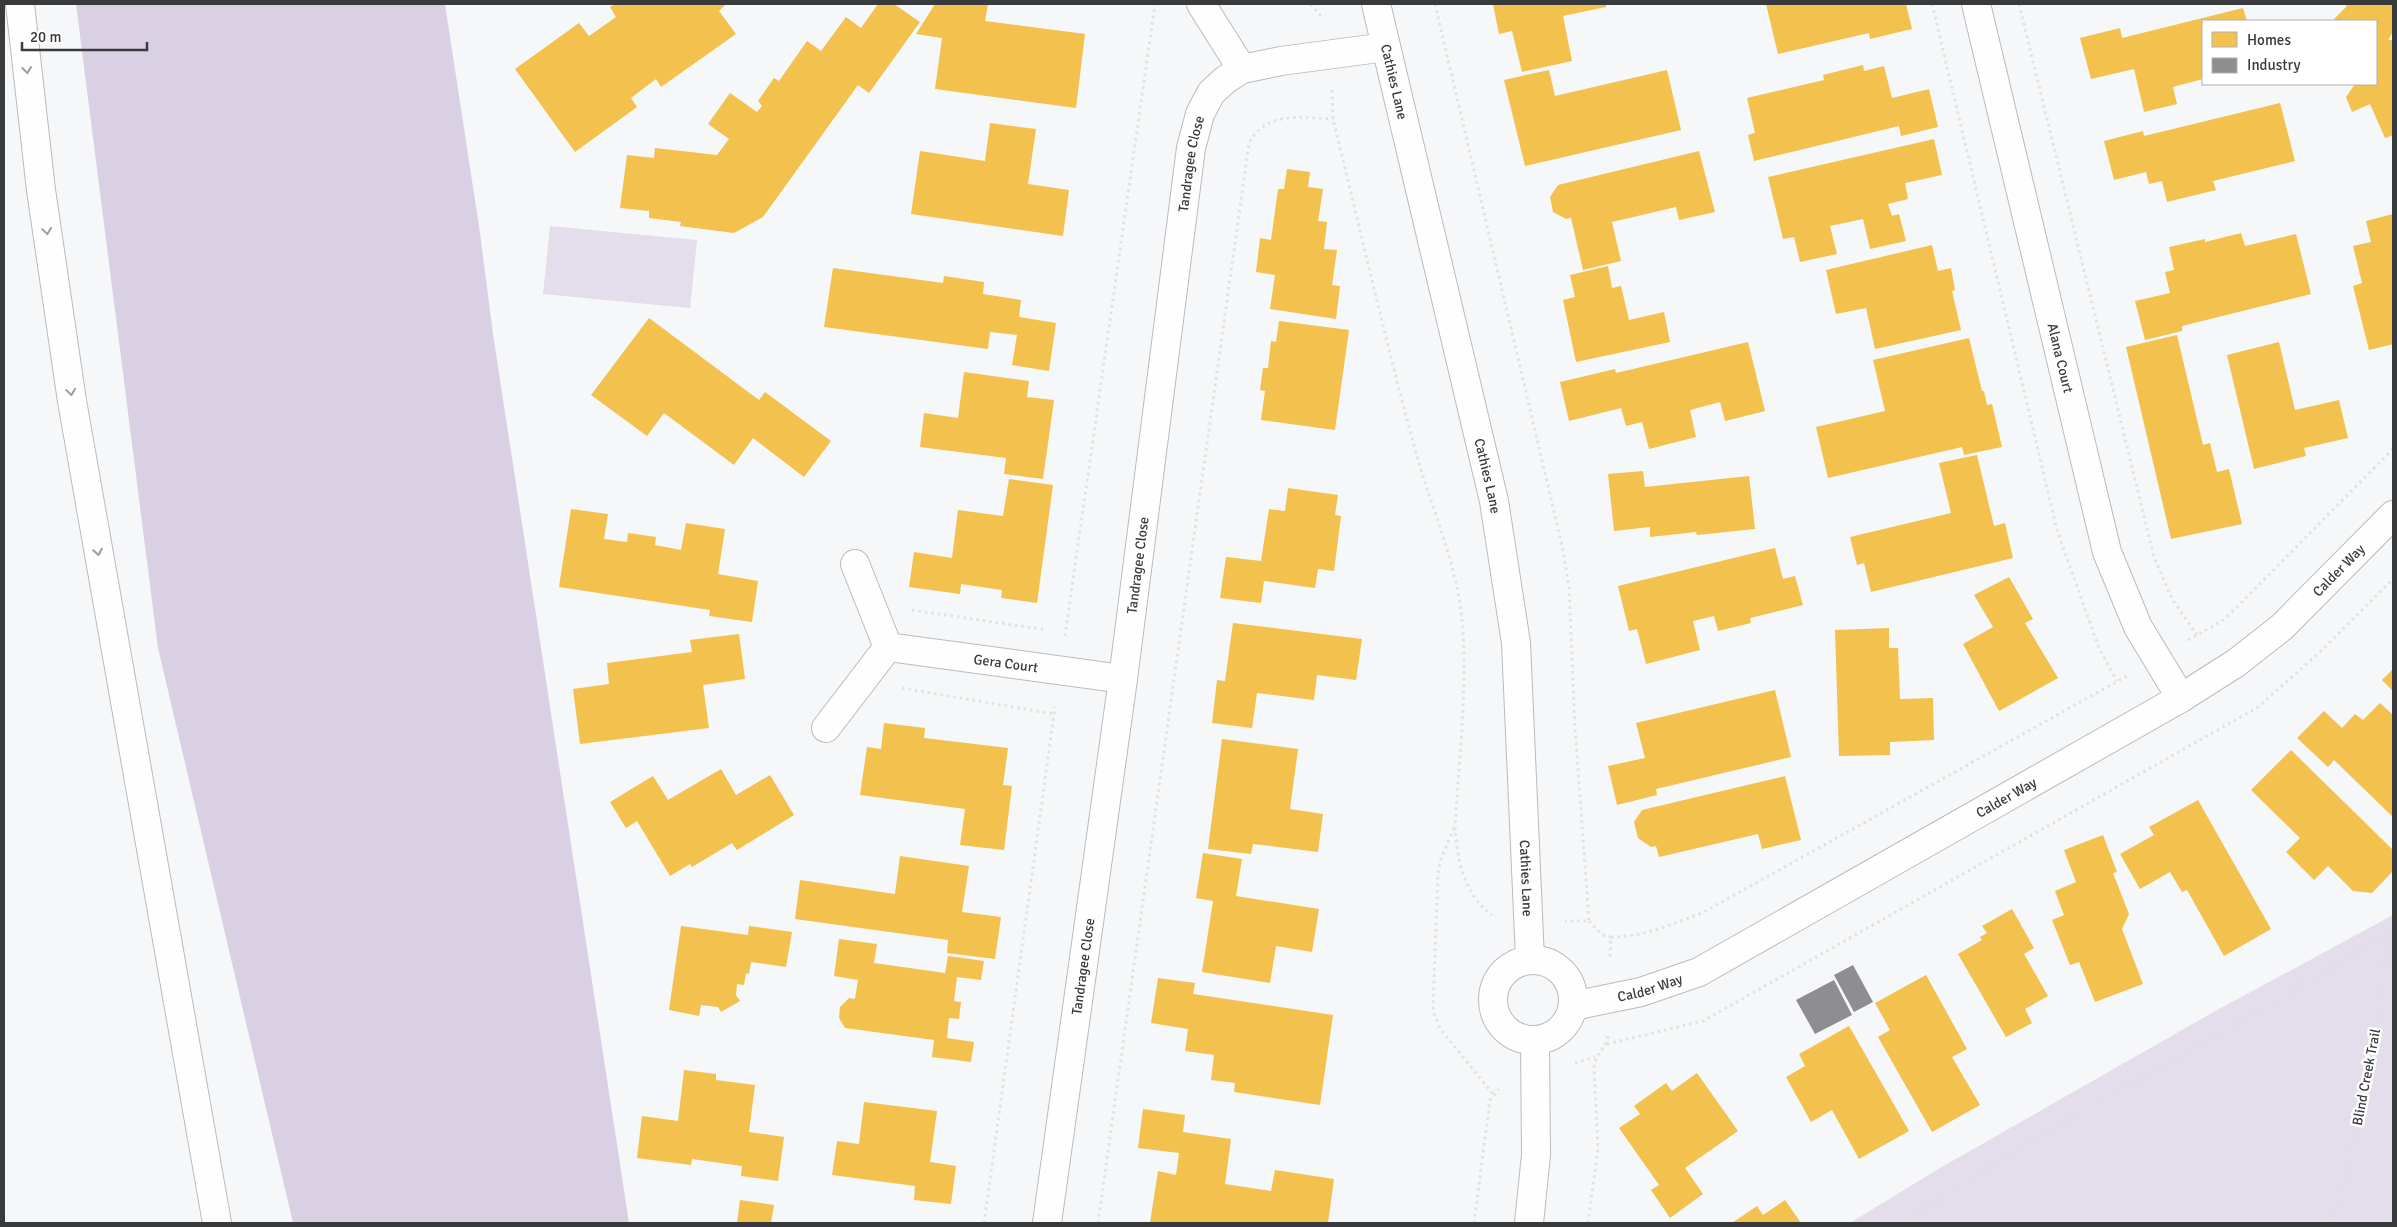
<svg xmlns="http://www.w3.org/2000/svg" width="2397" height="1227" font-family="Signika,sans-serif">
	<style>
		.green { fill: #e4ddeb }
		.forest { fill: #dad0e3 }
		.homes { fill: #f2c14e }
		.industry { fill: #8d8d92 }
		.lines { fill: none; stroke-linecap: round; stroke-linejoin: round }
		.minor-casing { stroke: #babbbd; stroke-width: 30 }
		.tertiary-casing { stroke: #babbbd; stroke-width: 30 }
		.motorway-casing { stroke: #babbbd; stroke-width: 30 }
		.path { stroke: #e1e1e1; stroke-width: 3; stroke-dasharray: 2.5 4; stroke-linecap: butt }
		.minor { stroke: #fefefe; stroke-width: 28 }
		.tertiary { stroke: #fefefe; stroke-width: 28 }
		.motorway { stroke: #fefefe; stroke-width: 28 }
		.oneway { stroke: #9c9c9d }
		.labels { text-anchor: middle; stroke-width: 5; stroke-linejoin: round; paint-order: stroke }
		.street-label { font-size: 14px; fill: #393a3c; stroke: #fff }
	</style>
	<rect width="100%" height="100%" fill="#f5f7f9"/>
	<path class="green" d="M550,226l147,14 -7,68 -147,-14z
		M2393,915v308h-543l90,-55 270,-154z"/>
	<path class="forest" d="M76,4h369l35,229 13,101 136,889h-336l-135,-575z"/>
	<path class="homes" d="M615,4h111l-7,7 17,23 -75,53 -5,-8 -25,19 6,9 -62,45 -60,-83 64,-46 10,13 27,-19 -6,-10z
		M878,4h16l26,18 -51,71 -11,-8 -95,132 -29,16 -54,-7 1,-4 -32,-4v-7l-29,-3 7,-53 27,3 1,-10 62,7 12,-16 -21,-15 22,-31 27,19 5,-6 -4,-5 16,-23 5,3 28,-40 14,10 25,-34 15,11z
		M935,4h53l-3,17 100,13 -9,74 -141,-19 7,-51 -26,-4z
		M1493,4h113v3l-43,9 9,45 -50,11 -10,-41 -13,3z
		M1766,4h140l6,25 -42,10 -1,-6 -91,21z
		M2344,4h49v28l-5,8h5v95l-8,3 -15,-34 -18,8 -6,-15 9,-13h21v-63h-39l-3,-2 13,-13z
		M2243,8l4,13h-44v58l-30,8 4,17 -33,8 -10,-43 -43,10 -11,-41 40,-10 2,10z
		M1863,65l1,6 20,-5 8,32 37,-9 9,38 -37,9 -2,-10 -145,35 -6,-26 7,-2 -8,-35 77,-18 -1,-5z
		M1549,70l6,26 112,-26 14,60 -156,36 -21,-86z
		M2280,103l15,58 -82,20 3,9 -49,12 -5,-21 -13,3 -3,-12 -32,8 -10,-39 39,-10 1,5z
		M990,123l46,6 -8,55 41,6 -6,46 -152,-22 9,-63 65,10z
		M1934,139l8,36 -37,8 3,16 -20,5 4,12 7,-2 7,27 -36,8 -7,-30 -33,7 7,28 -37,8 -6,-25 -11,2 -15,-62z
		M1699,151l16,61 -36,8 -3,-13 -64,15 9,39 -38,9 -12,-52 -5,1 -13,-7 -3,-15 8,-12z
		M1287,169l23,3 -2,15 15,2 -5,32 9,1 -3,27 13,1 -5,35 8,1 -4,33 -66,-10 5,-34 -19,-3 4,-34 11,2 7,-51h6z
		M2393,214v130l-24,6 -16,-64 9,-3 -9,-37 18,-4 -5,-21z
		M2241,233l4,13 51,-12 15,60 -129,32v5l-37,9 -10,-39 35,-8 -5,-21 9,-2 -5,-23 36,-8v3z
		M1932,245l6,26 13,-3 4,22 -3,1 9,39 -86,19 -9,-41 -30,6 -10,-44z
		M1608,266l4,22 9,-2 8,34 35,-8 6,30 -94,20 -13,-62 12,-3 -5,-22z
		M833,268l110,15 1,-7 40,6 -1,12 38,6 -2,17 37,6 -7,48 -37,-6 5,-30 -27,-3 -2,17 -164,-22z
		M649,318l110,82 6,-8 66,49 -27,36 -51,-39 -19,27 -70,-52 -17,23 -56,-41z
		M1279,321l70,9 -14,100 -74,-10 4,-29 -5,-1 3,-22h5l3,-27 5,1z
		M2177,335l26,110 7,-2 7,29 12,-3 13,55 -71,15 -45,-192z
		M1969,338l13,53h2l3,14 5,-1 10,43 -38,8 -2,-8 -134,31 -12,-51 69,-16 -12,-51z
		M1748,342l17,69 -40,10 -5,-19 -30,8 6,27 -47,12 -7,-27 -16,4 -5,-18 -52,13 -9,-39 55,-13 1,4z
		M2279,342l16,68 44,-10 9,38 -44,10 2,8 -52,13 -27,-114z
		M964,372l65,9 -2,16 27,3 -11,79 -39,-5 2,-16 -86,-11 4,-34 34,5z
		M1977,455l17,71 11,-3 8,35 -142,34 -7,-29 -7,2 -7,-28 101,-24 -12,-50z
		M1643,471l2,16 104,-11 6,53 -58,6 -1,-3 -46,5v-10l-36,4 -6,-57z
		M1009,479l44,6 -16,118 -36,-5 1,-8 -41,-6 -1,10 -51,-7 5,-35 38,6 6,-48 45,6z
		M1288,488l50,7 -3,20 6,1 -7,55 -16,-2 -3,19 -51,-7 -3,22 -41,-5 6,-41 35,4 8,-52 16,2z
		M571,509l37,5 -4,25 23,3 1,-9 28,4 -1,8 26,5 5,-27 39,6 -7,45 40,7 -6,41 -43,-6 1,-6 -151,-23z
		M1775,548l8,31 12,-3 8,29 -53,13 1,5 -33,8 -4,-15 -21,5 7,29 -54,14 -9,-35 -8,2 -11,-45z
		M2009,577l24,42 -8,4 33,55 -59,33 -36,-67 30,-17 -19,-32z
		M1233,623l129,16 -6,41 -39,-5 -3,25 -57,-7 -5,35 -40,-5 5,-43 8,1z
		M1889,628v20h9l2,51 33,-1 1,42 -44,2v13l-51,1 -4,-126z
		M739,634l6,45 -42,6 6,43 -129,16 -7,-55 36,-5 -2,-21 85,-11 -2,-12z
		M2393,669v22l-11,-11z
		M1775,690l16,67 -135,32 1,6 -40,10 -9,-39 37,-8 -9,-35z
		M2380,703l13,12v102l-59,-57 -6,7 -31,-29 27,-27 18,17 13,-14 8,6z
		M884,723l41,5 -1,10 84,10 -5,37 9,1 -8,64 -44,-5 5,-36 -105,-14 7,-48 14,2z
		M1222,739l76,10 -8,60 33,5 -5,38 -65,-8 -2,10 -43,-5z
		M2291,750l102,100v21l-21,22 -19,-2 -25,-25 -14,14 -28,-28 14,-14 -49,-48z
		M721,769l15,26 34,-20 24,40 -57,35 -5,-7 -40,24 -2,-3 -20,12 -33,-55 -11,7 -16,-26 43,-26 15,24z
		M1785,776l16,64 -39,9 -4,-15 -99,23 -3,-11 -5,1 -13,-9 -4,-16 8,-12z
		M2198,800l73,129 -47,27 -37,-66 -5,2 -12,-20 -30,17 -20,-35 34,-19 -5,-8z
		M2103,835l14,37 -4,1 16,41 -7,15 21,55 -48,18 -16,-40 -9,3 -18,-45 12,-5 -9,-24 21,-9 -12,-32z
		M1203,853l39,6 -6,37 83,13 -7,43 -36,-6 -6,37 -68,-11 11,-71 -17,-3z
		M900,856l69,10 -7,46 39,5 -6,42 -48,-6 1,-13 -153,-21 5,-39 95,14z
		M2012,909l22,39 -10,6 24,42 -23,13 7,14 -26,14 -48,-83 24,-14 -2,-3 7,-4 -5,-7z
		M681,926l67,9 1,-9 43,6 -6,35 -35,-5 -2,12 -3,-1 -2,12 -7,-1 -1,11 4,6 -19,11 -3,-5 -17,-2 -2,11 -30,-6z
		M839,939l38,5 -3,19 71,10 3,-17 36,5 -3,19 -24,-3 -3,24 7,1 -2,17 -10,-1 -2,20 27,4 -3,20 -39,-5 2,-17 -89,-12 -6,-10 1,-11 9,-9 6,1 3,-19 -24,-4z
		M1926,975l41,74 -15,8 28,48 -48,27 -54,-95 12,-7 -15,-27z
		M1158,978l37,5 -2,11 140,21 -13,90 -86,-13 1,-9 -24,-3 3,-25 -29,-4 3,-22 -37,-6z
		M1849,1026l60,105 -50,28 -27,-49 -21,12 -25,-45 19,-11 -6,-12z
		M684,1070l32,4v6l39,5 -6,47 35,5 -6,44 -37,-5 1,-10 -50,-7 -1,6 -54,-7 5,-42 36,5z
		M1697,1073l41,58 -53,37 18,26 -33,24 -19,-28 8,-5 -40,-57 21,-14 -6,-8 32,-23 6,8z
		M864,1102l73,9 -7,51 26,4 -5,38 -37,-4 1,-14 -83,-11 5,-34 22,3z
		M1143,1109l42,6 -2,17 48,7 -6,45 46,7 4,-21 59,9 -6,44h-178l8,-52 18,4 3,-22 -41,-5z
		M740,1200l34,5 -3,18h-34z
		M1785,1200l16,23h-69l25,-17 6,9z"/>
	<path class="industry" d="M1853,965l20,37 -19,10 -20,-37z
		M1834,980l18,35 -37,19 -19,-34z"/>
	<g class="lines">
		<defs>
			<g id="minor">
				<path d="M1201,4l41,65"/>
				<path id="s1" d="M1976,4l131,548 31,75 43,71"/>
				<path id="s2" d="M888,647l235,32"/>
				<path d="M826,728l62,-81 -33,-83"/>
				<path id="s3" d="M1573,1006l68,-14 58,-20 482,-274 55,-35 46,-36 111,-112"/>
				<path id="s4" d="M1047,1223l76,-544 68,-531 9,-34 11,-21 14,-13 17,-11 39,-8 105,-14"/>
			</g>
			<g id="tertiary">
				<path id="s5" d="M1376,4l118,497 22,142 14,316"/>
				<circle cx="1533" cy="1000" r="40"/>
				<path d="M1529,1223l7,-68 -1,-115"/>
			</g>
			<path id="motorway" d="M20,4l21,186 31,211 145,822"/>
		</defs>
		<use href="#minor" class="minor-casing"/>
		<use href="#tertiary" class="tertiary-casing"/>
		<use href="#motorway" class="motorway-casing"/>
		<path class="path" d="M1311,4l12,15
			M1435,4l128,546 6,37 6,141 14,193h-24
			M1932,4l125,526 42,118 18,33
			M2019,4l135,553 18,42 25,36
			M1332,90l1,29c27,110 52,220 82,330 15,56 41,111 47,170 6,69 -3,139 -7,208 2,32 9,68 37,88
			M912,610l135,20
			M1065,636l90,-632
			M2188,640l34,-19 14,-13 157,-159
			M902,688l152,26
			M1454,828l-14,33 -2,14 -5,131 1,8 7,16 52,64
			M1589,921l13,14 9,2 -1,23
			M1611,937c33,0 62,-13 93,-25l423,-236
			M1607,1044l96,-23 555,-314 62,-55 73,-73
			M1575,1063l20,-6
			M984,1223l71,-516
			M1098,1223l151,-1080c18,-33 52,-25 84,-24
			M1474,1223l16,-123 9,-11
			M1588,1223l10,-75 -4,-80c2,-17 13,-19 14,-33
			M1902,1223l184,-114 159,-89 144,-87
			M2333,1223c27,-94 43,-192 56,-290l4,-2"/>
		<use href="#minor" class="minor"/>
		<use href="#tertiary" class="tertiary"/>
		<use href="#motorway" class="motorway"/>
	</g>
	<defs><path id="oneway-chevron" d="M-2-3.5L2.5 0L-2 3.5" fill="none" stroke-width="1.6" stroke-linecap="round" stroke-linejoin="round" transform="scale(1.25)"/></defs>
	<g class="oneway">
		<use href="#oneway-chevron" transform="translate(27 70) rotate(83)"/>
		<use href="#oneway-chevron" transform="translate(47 231) rotate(82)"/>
		<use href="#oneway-chevron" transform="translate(71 392) rotate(82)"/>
		<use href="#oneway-chevron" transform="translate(98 552) rotate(80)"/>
	</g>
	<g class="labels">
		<g class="street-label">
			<text dy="5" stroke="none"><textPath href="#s5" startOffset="80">Cathies Lane</textPath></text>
			<text dy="5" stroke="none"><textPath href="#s4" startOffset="1069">Tandragee Close</textPath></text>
			<text dy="5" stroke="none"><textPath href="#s1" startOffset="364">Alana Court</textPath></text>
			<text dy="5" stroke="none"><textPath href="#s5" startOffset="485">Cathies Lane</textPath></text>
			<text dy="5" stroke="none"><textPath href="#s4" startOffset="664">Tandragee Close</textPath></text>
			<text dy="5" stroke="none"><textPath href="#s3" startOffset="889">Calder Way</textPath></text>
			<text dy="5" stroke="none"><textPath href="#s2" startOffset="119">Gera Court</textPath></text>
			<text dy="5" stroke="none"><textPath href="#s3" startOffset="484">Calder Way</textPath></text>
			<text dy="5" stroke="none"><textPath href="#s5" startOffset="890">Cathies Lane</textPath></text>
			<text dy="5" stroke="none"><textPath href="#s4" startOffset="259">Tandragee Close</textPath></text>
			<text dy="5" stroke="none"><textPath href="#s3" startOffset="79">Calder Way</textPath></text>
			<text transform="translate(2366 1077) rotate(-79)" y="5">Blind Creek Trail</text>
		</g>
	</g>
	<rect width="2397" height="1227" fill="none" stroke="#393a3c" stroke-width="10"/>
	<rect x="2202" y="20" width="175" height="65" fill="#ffffff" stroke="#b0b0b1"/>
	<rect x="2212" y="32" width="25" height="15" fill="#f2c14e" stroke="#b0b0b1"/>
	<text x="2247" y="45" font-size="15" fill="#393a3c">Homes</text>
	<rect x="2212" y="58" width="25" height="15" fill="#8d8d92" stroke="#b0b0b1"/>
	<text x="2247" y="70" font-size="15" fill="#393a3c">Industry</text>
	<path d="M22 42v8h125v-8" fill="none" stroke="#393a3c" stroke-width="2.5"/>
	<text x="30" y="42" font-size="15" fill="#393a3c" stroke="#ffffff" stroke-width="4" paint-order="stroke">20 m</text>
</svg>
